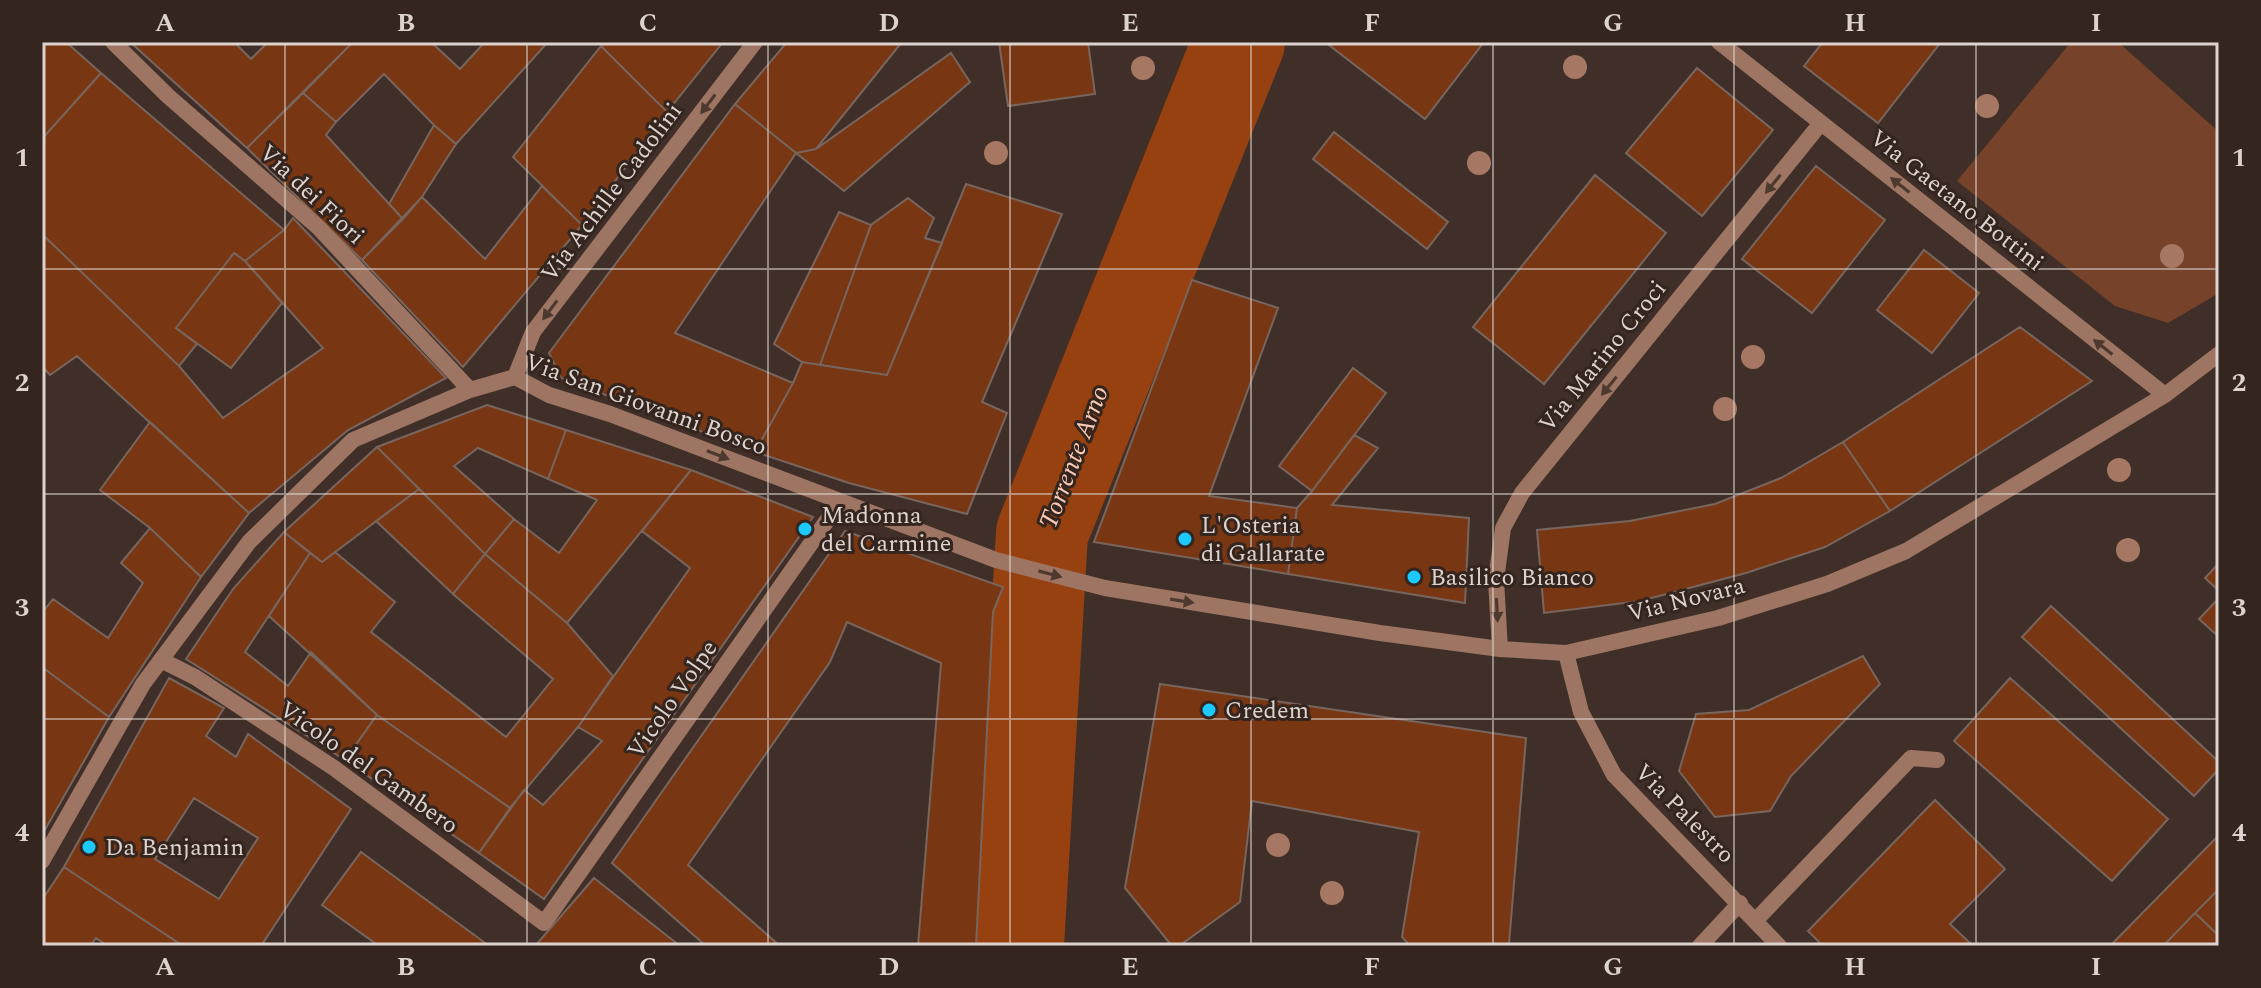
<svg xmlns="http://www.w3.org/2000/svg" width="2261" height="988" font-family="Spectral,serif">
	<style>
		.green { fill: #76422a }
		.lines { fill: none; stroke-linecap: round; stroke-linejoin: round }
		.river { stroke: #974110; stroke-width: 92 }
		.building { fill: #783613; stroke: #78665e; stroke-width: 2; fill-rule: evenodd }
		.lane { stroke: #9e7563; stroke-width: 16 }
		.street { stroke: #9e7563; stroke-width: 16 }
		.tree { fill: #a67762 }
		.oneway { fill: #4e392f }
		.grid { fill: none; stroke: #ddd3ce; stroke-width: 2; stroke-opacity: 0.55 }
		.poi-dot { fill: #1cc9fc; stroke: #34251e; stroke-width: 3 }
		.labels { text-anchor: middle; stroke-width: 6; stroke-linejoin: round; paint-order: stroke }
		.street-label { font-size: 24px; fill: #ddd3ce; stroke: #34251e }
		.poi-label { font-size: 24px; fill: #ddd3ce; stroke: #34251e; text-anchor: start }
		.water-label { font-size: 26px; font-style: italic; fill: #fbcab4; stroke: #34251e }
		.neatline { fill: none; stroke: #ddd3ce; stroke-width: 3 }
		.grid-label { font-size: 26px; text-anchor: middle; font-weight: bold; fill: #ddd3ce }
	</style>
	<rect width="100%" height="100%" fill="#3f2f28"/>
	<path class="green" d="M2071,42h47l101,90v161l-51,30 -53,-17 -158,-125z"/>
	<g class="lines">
		<path class="river" d="M1018,946l24,-413 197,-491"/>
	</g>
	<path class="building" d="M42,42h24l35,31 -59,66z
		M130,42h104l17,17 17,-17h85l-106,106z
		M353,42h78l29,27 25,-27h63l-92,102 -22,-19 -50,-51 -48,48 -33,-29z
		M604,42h119l-56,70 -66,-66z
		M787,42h115l-86,107 -20,4 -61,-49z
		M999,42h89l7,52 -87,12z
		M1325,42h159l-59,77z
		M1823,42h118l-63,81 -74,-57z
		M601,46l66,66 -85,113 -69,-68z
		M951,53l19,29 -126,109 -48,-38 20,-4z
		M1697,68l76,62 -71,86 -76,-63z
		M101,73l183,157 -39,31 -11,-8 -58,75 21,16 -18,22 -137,-132v-95z
		M303,93l33,29 -10,13 77,84 -41,41 -115,-112z
		M735,104l61,49 -121,180 118,50 -38,69 -194,-74 -12,-25z
		M434,125l22,19 -34,53 -19,22 -14,-15z
		M1334,132l114,90 -21,27 -114,-90z
		M1816,166l69,54 -73,93 -70,-54z
		M1595,175l71,58 -122,151 -71,-57z
		M966,184l96,30 -80,188 25,11 -40,101 -118,-31 -94,-31 38,-69 9,-21 85,13z
		M542,186l40,39 -119,142 -101,-107 60,-63 63,62z
		M908,198l26,20 -9,20 17,5 -55,132 -67,-10 51,-140z
		M839,212l32,13 -51,140 -18,-3 -28,-18z
		M293,218l153,160 -98,52 -99,83 -172,-157 -27,19 -8,-9v-132l137,132 44,52 100,-70 -78,-87 39,-31z
		M1924,250l55,43 -47,60 -55,-43z
		M234,253l11,8 37,42 -51,65 -55,-40z
		M1192,280l86,28 -69,188 88,12 -9,66 -194,-32z
		M2020,327l72,54 -202,130 -47,-69z
		M1353,368l33,25 -74,98 -33,-25z
		M487,405l79,25 -18,49 -70,-31 -24,18 60,53 -29,35 -108,-107z
		M150,422l99,91 -48,64 -51,-49 -50,-38z
		M566,430l125,40 -124,153 -82,-69 29,-35 45,34 38,-53 -49,-21z
		M1354,435l24,13 -46,57 137,13 -4,85 -177,-29 9,-66 15,-17z
		M1843,442l47,69 -65,36 -79,26 -106,28 -96,12 -7,-83 93,-9 85,-17 66,-26z
		M377,447l42,42 -97,73 -38,-30z
		M691,470l122,47 -269,382 -65,-46 45,-63 19,15 59,-64 -24,-14 112,-159 -48,-37z
		M419,489l66,65 -32,40 -77,-73z
		M150,528l51,49 -92,140 -67,-50v-54l11,-14 55,39 35,-55 -22,-20z
		M845,531l158,56 -10,25 -17,334h-58l23,-283 -94,-41 -17,40 -142,203 92,81h-74l-94,-83z
		M284,532l26,21 -65,99 43,34 23,-34 66,63 -32,45 -159,-101 47,-70z
		M335,552l60,50 -24,30 135,105 47,-58 -100,-85 32,-40 82,69 46,53 -35,51 -68,81 -133,-93 -108,-99 41,-63 12,9z
		M2219,563v28l-14,-13z
		M2219,598v39l-20,-18z
		M2051,606l168,156v7l-25,27 -172,-159z
		M1863,656l17,28 -89,92 -21,35 -55,6 -36,-46 17,-57 53,-4z
		M42,667l67,50 -67,118z
		M169,678l55,30 -18,28 30,21 12,-23 103,75 -90,137h-78l-119,-79zM194,798l64,40 -39,61 -64,-40z
		M2010,678l158,141 -56,62 -158,-140z
		M1160,684l366,54 -17,206 -2,2h-97l-8,-9 17,-105 -167,-31 -12,101 -61,44h-7l-47,-58z
		M377,715l133,93 -31,45 -134,-93z
		M1935,800l70,69 -55,55 23,22h-150l-15,-15z
		M2219,835v54l-24,24 -32,33h-53z
		M361,852l127,93 -1,1h-108l-57,-41z
		M64,867l119,79h-75l-12,-8 -6,8h-48v-46z
		M594,878l86,68h-145z
		M2219,889v47l-24,-23z
		M2195,913l24,23v10h-56z"/>
	<g class="lines">
		<path class="lane" d="M161,660l34,17 139,91 210,155 296,-421
			M1756,920l155,-162 26,2"/>
		<path class="street" d="M113,42l55,54 151,132 151,162
			M1719,42l446,353
			M515,377l18,-45 222,-290
			M1500,649l-4,-69 7,-52 19,-35 299,-370
			M1566,653l15,59 33,63 165,171
			M42,861l101,-177 106,-142 104,-102 117,-50 45,-13 34,18 61,19 386,146 109,28 275,45 120,16 66,4 152,-35 109,-34 79,-33 259,-156 54,-41
			M1700,946l40,-43"/>
	</g>
	<g class="tree">
		<circle cx="1575" cy="67" r="12"/>
		<circle cx="1143" cy="68" r="12"/>
		<circle cx="1987" cy="106" r="12"/>
		<circle cx="996" cy="153" r="12"/>
		<circle cx="1479" cy="163" r="12"/>
		<circle cx="2172" cy="256" r="12"/>
		<circle cx="1753" cy="357" r="12"/>
		<circle cx="1725" cy="409" r="12"/>
		<circle cx="2119" cy="470" r="12"/>
		<circle cx="2128" cy="550" r="12"/>
		<circle cx="1278" cy="845" r="12"/>
		<circle cx="1332" cy="893" r="12"/>
	</g>
	<defs><path id="oneway-solid" d="M-6-.8H1V-3.2L6.5 0L1 3.2V.8H-6Z" transform="scale(2)"/></defs>
	<g class="oneway">
		<use href="#oneway-solid" transform="translate(708 104) rotate(127)"/>
		<use href="#oneway-solid" transform="translate(1773 184) rotate(129)"/>
		<use href="#oneway-solid" transform="translate(1900 185) rotate(-142)"/>
		<use href="#oneway-solid" transform="translate(550 310) rotate(127)"/>
		<use href="#oneway-solid" transform="translate(2103 347) rotate(-142)"/>
		<use href="#oneway-solid" transform="translate(1609 386) rotate(129)"/>
		<use href="#oneway-solid" transform="translate(718 455) rotate(21)"/>
		<use href="#oneway-solid" transform="translate(1050 574) rotate(15)"/>
		<use href="#oneway-solid" transform="translate(1182 601) rotate(9)"/>
		<use href="#oneway-solid" transform="translate(1497 610) rotate(87)"/>
	</g>
	<path class="grid" d="M285,42v904M527,42v904M768,42v904M1010,42v904M1251,42v904M1493,42v904M1734,42v904M1976,42v904M42,269h2177M42,494h2177M42,719h2177"/>
	<g class="poi-dot">
		<circle cx="805" cy="529" r="8"/>
		<circle cx="1185" cy="539" r="8"/>
		<circle cx="1414" cy="577" r="8"/>
		<circle cx="1209" cy="710" r="8"/>
		<circle cx="89" cy="847" r="8"/>
	</g>
	<g class="labels">
		<g class="street-label">
			<text transform="translate(611 192) rotate(-53)" y="8">Via Achille Cadolini</text>
			<text transform="translate(312 194) rotate(43)" y="8">Via dei Fiori</text>
			<text transform="translate(1957 200) rotate(38)" y="8">Via Gaetano Bottini</text>
			<text transform="translate(1602 356) rotate(-51)" y="8">Via Marino Croci</text>
			<text transform="translate(646 404) rotate(20)" y="8">Via San Giovanni Bosco</text>
			<text transform="translate(1686 599) rotate(-14)" y="8">Via Novara</text>
			<text transform="translate(672 699) rotate(-55)" y="8">Vicolo Volpe</text>
			<text transform="translate(369 767) rotate(35)" y="8">Vicolo del Gambero</text>
			<text transform="translate(1685 813) rotate(45)" y="8">Via Palestro</text>
		</g>
		<g class="poi-label">
			<text x="821" y="523">Madonna<tspan x="821" dy="28">del Carmine</tspan></text>
			<text x="1201" y="533">L'Osteria<tspan x="1201" dy="28">di Gallarate</tspan></text>
			<text x="1430" y="585">Basilico Bianco</text>
			<text x="1225" y="718">Credem</text>
			<text x="105" y="855">Da Benjamin</text>
		</g>
		<g class="water-label">
			<text transform="translate(1073 457) rotate(-69)" y="9">Torrente Arno</text>
		</g>
	</g>
	<rect width="2261" height="988" fill="none" stroke="#34251e" stroke-width="88"/>
	<rect x="44" y="44" width="2173" height="900" class="neatline"/>
	<g class="grid-label">
		<text x="165" y="31">A</text>
		<text x="406" y="31">B</text>
		<text x="648" y="31">C</text>
		<text x="889" y="31">D</text>
		<text x="1130" y="31">E</text>
		<text x="1372" y="31">F</text>
		<text x="1613" y="31">G</text>
		<text x="1855" y="31">H</text>
		<text x="2096" y="31">I</text>
		<text x="22" y="166">1</text>
		<text x="2239" y="166">1</text>
		<text x="22" y="391">2</text>
		<text x="2239" y="391">2</text>
		<text x="22" y="616">3</text>
		<text x="2239" y="616">3</text>
		<text x="22" y="841">4</text>
		<text x="2239" y="841">4</text>
		<text x="165" y="975">A</text>
		<text x="406" y="975">B</text>
		<text x="648" y="975">C</text>
		<text x="889" y="975">D</text>
		<text x="1130" y="975">E</text>
		<text x="1372" y="975">F</text>
		<text x="1613" y="975">G</text>
		<text x="1855" y="975">H</text>
		<text x="2096" y="975">I</text>
	</g>
</svg>
